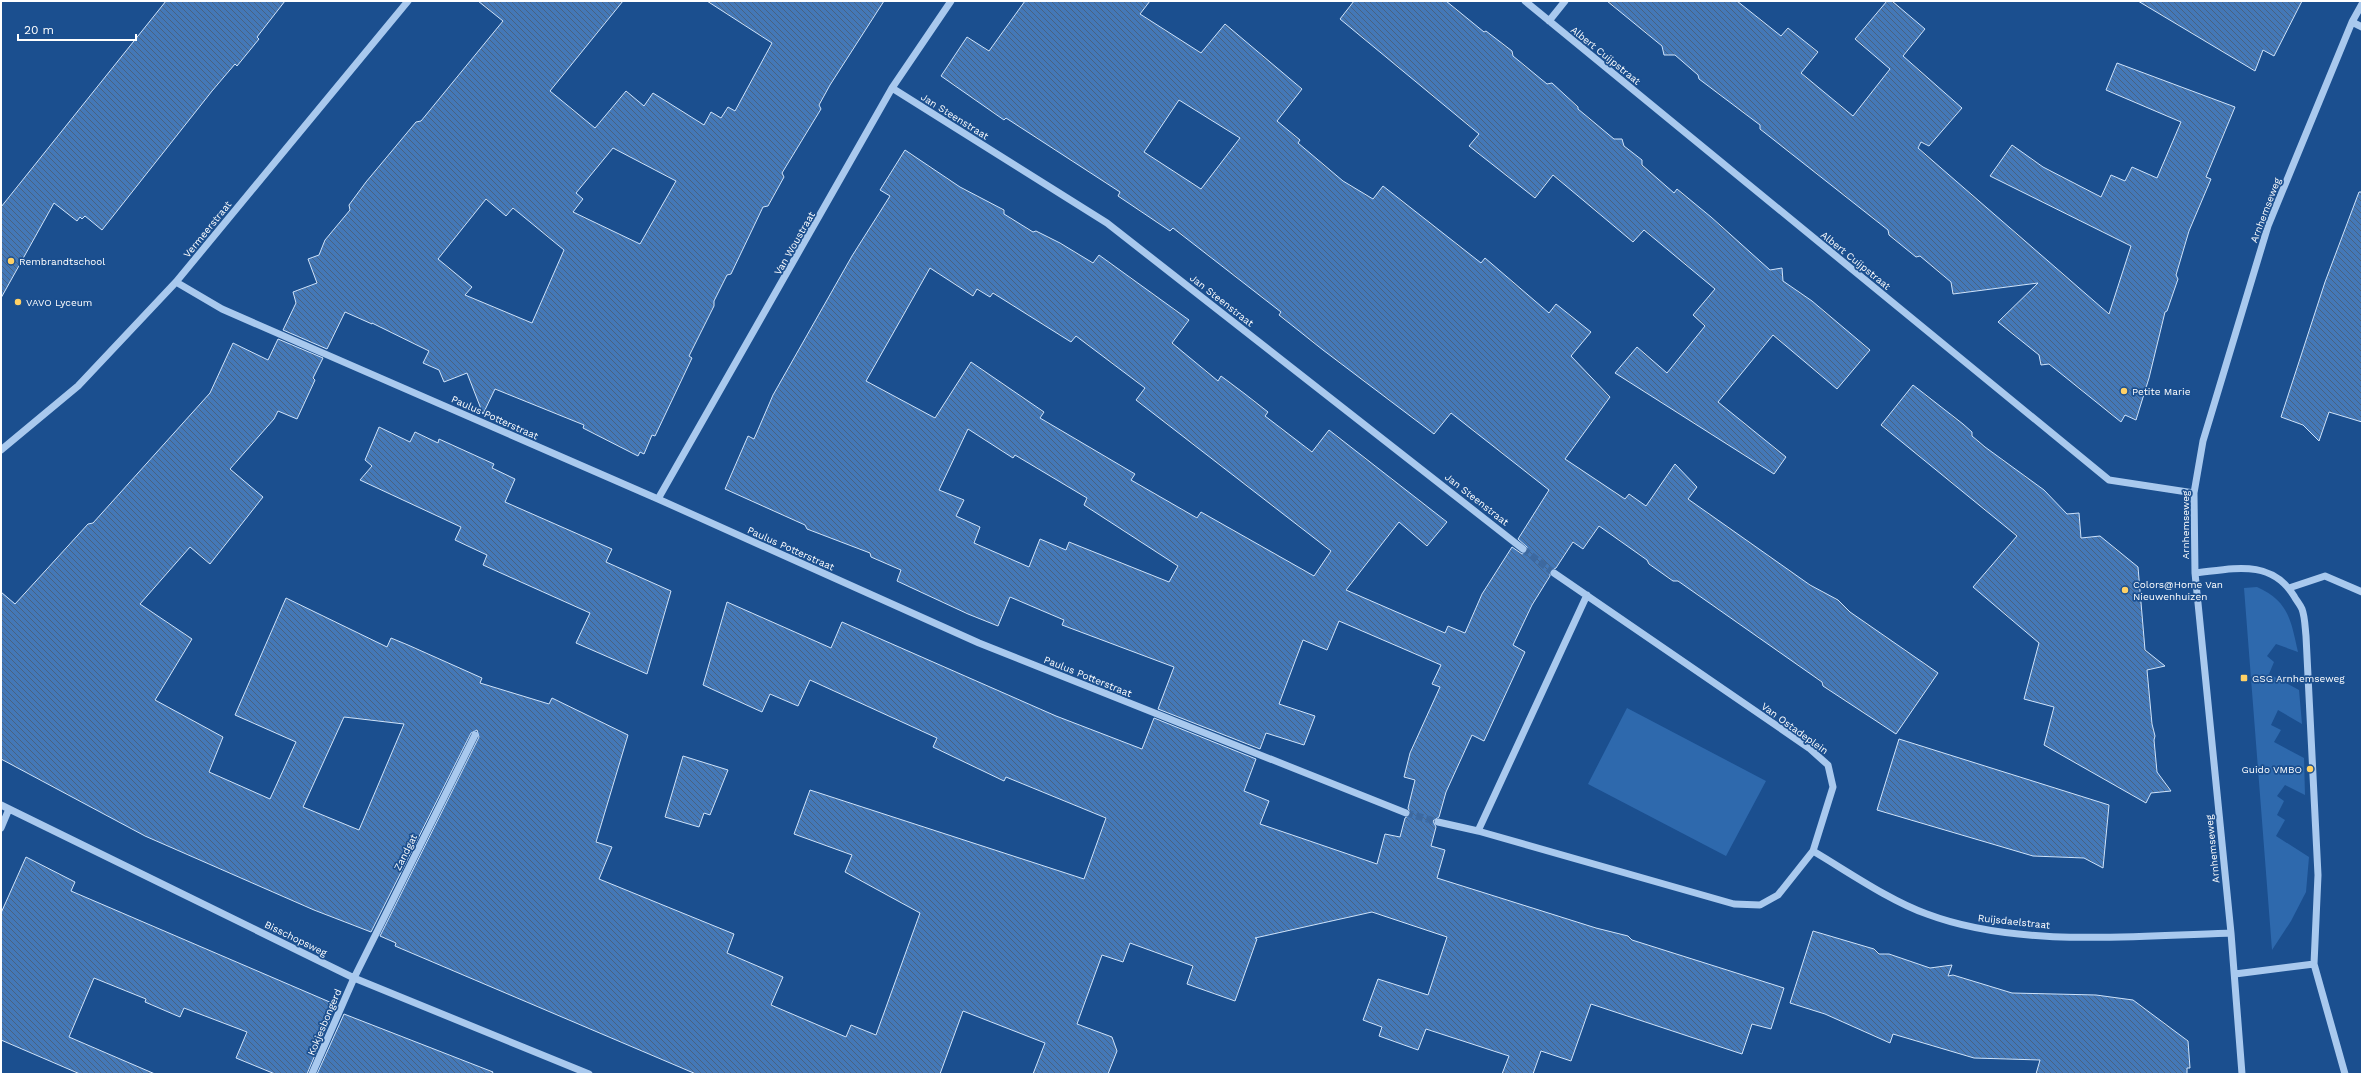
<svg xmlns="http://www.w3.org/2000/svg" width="2363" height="1075" font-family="'Work Sans',sans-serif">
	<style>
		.grass { fill: #2e69ad }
		.building { fill: url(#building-back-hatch); stroke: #cfe3fa; fill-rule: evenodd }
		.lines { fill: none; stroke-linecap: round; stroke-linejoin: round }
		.minor-tunnel { stroke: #3d69a0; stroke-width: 7; stroke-dasharray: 7 3.5; stroke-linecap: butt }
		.minor { stroke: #a9c9ee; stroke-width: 7 }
		.poi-dot { fill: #ffd166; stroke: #1b4f8f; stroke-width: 1.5 }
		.labels { text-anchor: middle; stroke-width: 3.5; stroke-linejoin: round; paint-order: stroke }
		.street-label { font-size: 10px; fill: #fff; stroke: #1b4f8f }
		.poi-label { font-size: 10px; fill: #fff; stroke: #1b4f8f; text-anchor: start }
	</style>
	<defs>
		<pattern id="building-back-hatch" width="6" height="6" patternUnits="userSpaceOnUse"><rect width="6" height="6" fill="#4478b7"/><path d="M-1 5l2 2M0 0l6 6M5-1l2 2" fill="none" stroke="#486282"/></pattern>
	</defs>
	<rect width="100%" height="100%" fill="#1b4f8f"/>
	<path class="grass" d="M2257,587c32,14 34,34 41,65l-22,-8 -9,12 7,6 -5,12 30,16 3,34 -24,-14 -7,15 10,5 -7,12 30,16 1,37 -20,-10 -8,11 7,5 -7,14 8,5 -9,16 33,21 -3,35 -15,29 -19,29 -28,-362z
		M1627,708l139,73 -40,75 -138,-72z"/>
	<path class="building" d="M166,1h119l-28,36 2,2 -22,27 -2,-2 -23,27 -110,139 -17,-14 -3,3 -2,-2 -3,4 -23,-18 -53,95v-91z
		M478,1h145l-73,90 45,37 31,-37 18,15 9,-13 51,32 7,-13 10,6 7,-11 7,4 37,-68 -65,-42h177l-54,84 -11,20 2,4 -39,64 2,4 -16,29 -5,1 -32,67 -4,1 -13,26v5l-25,50 3,2 -37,78 -3,-1 -8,19 -4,-2 -2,4 -55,-28 1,-3 -89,-36 -12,25 -16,-41 -23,9 -5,-12 -16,-7 6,-12 -57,-28v1l-27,-12 -18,37 -44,-19 13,-27 -3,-11 24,-9 -9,-24 11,-4 6,-15 25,-30 -1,-5 17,-23 50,-60 5,-1 82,-100zM613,148l63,33 -36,63 -67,-32 10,-13 -7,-6zM486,199l20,17 7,-8 51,42 -32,73 -67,-28 7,-8 -34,-28z
		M1025,1h125l-10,13 61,39 24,-29 77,65 -25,32 23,19 -2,3 45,38 30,18 10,-13 98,77 4,-5 64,55 7,-9 35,28 -20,24 39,41 -45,62 60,40 4,-5 17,12 29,-42 22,23 -9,12 122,86 28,15 12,12 88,61 -42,61 -73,-48 -1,-4 -144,-101h-5l-24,-17 -2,-4 -48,-34 -16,23 -10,-7 -17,26 -6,3v5l-18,29 -19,40 12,7 -41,89 -12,-6 -26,57 -7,25 -6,4 3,6 -5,19 14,4 -8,28 159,50 32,8 4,4 152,48 -13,41 -19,-5 -10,30 -151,-50 -20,57 -30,-10 -8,23h-31l7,-18 -83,-27 -8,21 -39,-14 3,-9 -19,-7 15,-41 50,16 19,-58 -75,-25 -117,26 2,1 -22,62 -48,-17 6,-18 -63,-23 -7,19 -21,-7 -25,69 35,13 5,14 -9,23h-75l12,-31 -82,-32 -23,63h-244l-301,-128 1,-3 -16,-7 99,-199 -2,-7 -6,3 -100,199 -57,-22 -169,-74 -144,-77v-167l14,12 73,-80 5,-1 117,-130 23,-50 35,17 10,-21 45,19 -10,20 2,2 -18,39 -19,-8 -4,8 -44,50 33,28 -53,67 -20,-17 -50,57 52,35 -37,61 68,37 -14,35 61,27 26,-57 -61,-27 51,-117 101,49 4,-9 17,7 74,33 -2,5 69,21 3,-6 76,37 -32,107 16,5 -13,32 135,55 -7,19 56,24 -12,28 75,32 5,-12 25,10 44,-122 -75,-41 7,-17 -58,-21 16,-44 274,89 22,-61 -100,-41 -2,4 -71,-34 4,-9 -127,-58 -12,26 -28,-12 -8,18 -59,-27 24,-83 104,46 11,-26 214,94 86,33 12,-31 102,41 -12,32 25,10 -9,23 117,40 8,-30 15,3 5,-19 6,-4 -3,-6 7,-28 -11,-3 6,-24 30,-66 -8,-3 9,-19 -102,-44 -12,29 -24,-10 -24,64 36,12 -11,29 -38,-12 -6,16 -102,-40 16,-42 -112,-42 2,-5 -54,-23 -12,29 -30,-12 -71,-33 4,-11 -30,-13 -1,-4 -63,-24 -2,-4 -80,-36 23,-53 6,3 19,-44 79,-139 38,-60 -10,-6 25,-40 55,37 44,23v4l29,18 3,-1 24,12 33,20 6,-8 90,65 -17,23 46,38 3,-5 24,18 23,18 -3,4 47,36 17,-22 118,92 -20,24 -28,-24 -53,68 99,43 3,-7 17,7 17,-39 30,-47 10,7 5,-2v-5l-9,-8 31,-49 -98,-77 -17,21 -111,-84 -44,-35 2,-3 -108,-84 -3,3 -52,-35 2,-4 -114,-74 -2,2 -63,-44 26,-39 22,14zM1179,100l61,38 -39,51 -57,-37zM930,268l43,28 4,-7 13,8 3,-4 78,49 5,-6 69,52 -9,12 195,151 -17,25 -113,-64 -4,6 -66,-38 4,-6 -95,-56 4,-6 -73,-50 -36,56 -69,-37zM968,429l45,29 2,-3 72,43 -3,7 94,61 -9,16 -100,-40 -3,8 -26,-11 -11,28 -55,-24 6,-16 -24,-11 8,-16 -25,-10zM344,717l60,7 -45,106 -56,-23z
		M1354,1h92l38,31 2,-1 26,20 1,5 34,28 5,-1 26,24v2l36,30h8l2,7 18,14v5l32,28 3,-4 34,28 59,53 12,-2 1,13 29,20 58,49 -33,39 -64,-54 -55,67 68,55 -12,17 -159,-101 22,-26 30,26 38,-47 -12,-11 22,-26 -71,-59 -11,12 -80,-67 -18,23 -66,-52 10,-12 -139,-115z
		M1607,1h130l44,35 7,-8 30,24 -17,21 52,43 37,-47 -35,-30 32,-38h5l33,28 -22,27 59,52 -33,38 -8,-4 -3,6 191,166 22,-68 -141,-70 22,-31 31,22 58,30 10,-22 14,6 7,-14 25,11 24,-56 -75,-32 11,-27 118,44 -29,70 5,2 -22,52 -13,44 2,4 -11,32 -2,1 -16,66 -13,42 -11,-5 -4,7 -72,-58 -8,1 -2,-10 -41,-33 40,-39 -85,11 -2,-12 -31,-26 -4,1 -27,-22 -1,-5 -128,-101v-4l-61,-46 -1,-4 -23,-20h-11l-2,-9z
		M2138,1h164l-28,55 -11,-6 -8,21z
		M2359,192h3v230l-33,-10 -10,29 -16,-16 -22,-8 44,-135z
		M1913,385l50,39 9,8v4l13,11 59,43 23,24 12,-1 2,25 19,-2 38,31 7,83 20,16 -18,4 5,54 3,12 -1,4 3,32 14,19 -20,2 -5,10 -102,-58 10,-38 -30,-8 15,-56 -66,-56 44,-51 -136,-111z
		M379,427l31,15 5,-10 23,11 1,-4 55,25 -2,4 23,11 -10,23 107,47 -6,13 65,29 -24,83 -71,-31 14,-30 -107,-48 4,-10 -32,-15 6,-13 -101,-47 12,-14 -7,-6z
		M1899,739l210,66 -6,63 -19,-10 -51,-2 -156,-46z
		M683,756l45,14 -18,45 -6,-2 -5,14 -34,-10z
		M26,857l49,25 -4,9 261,112 -2,5 4,2 -27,64h-32l-39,-16 11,-26 -63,-24 -4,9 -35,-15 1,-3 -52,-21 -25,59 86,37h-75l-79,-34v-127z
		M1813,931l61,18 5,5h10l41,14 22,-3 -4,11 5,-1 59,18 84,2 37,5 55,41 2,27h-3v6h-151l4,-14 -66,-2 -81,-24 -3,9 -65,-29 -35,-11z
		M344,1014l149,58 -1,2h-175z"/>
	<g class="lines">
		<path class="minor-tunnel" d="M1523,549l31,24
			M1406,813l32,9"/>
		<path class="minor" d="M1525,1l584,479 85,13
			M1549,21l16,-20
			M2352,22l10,5
			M892,88l215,135 416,326
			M176,282l46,27 436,190 321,144 427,170
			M1,450l77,-64 98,-104 232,-281
			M658,499l234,-411 59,-87
			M2195,573c37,-4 76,-15 99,23 2,4 6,8 8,13 3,8 3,18 4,27l12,239 -4,89 31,110
			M2289,588l36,-12 37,16
			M1,805l353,173 235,96
			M1438,822l40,9 256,73 26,1 18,-10 35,-44 20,-64 -5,-22 -19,-17 -255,-175
			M1,828l8,-19
			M1478,831l109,-236
			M1813,851c34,20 77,50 114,63 90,34 209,22 304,19
			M2235,974l79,-10
			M312,1074l42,-96 121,-243
			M2242,1074l-11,-141 -36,-360 -1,-80 9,-52 65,-215 84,-204 10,-18"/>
	</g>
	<g class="poi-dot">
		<circle cx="11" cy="261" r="4"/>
		<circle cx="18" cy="302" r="4"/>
		<circle cx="2124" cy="391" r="4"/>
		<circle cx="2125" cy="590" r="4"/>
		<rect x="2240" y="674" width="8" height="8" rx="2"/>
		<circle cx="2310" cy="769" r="4"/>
	</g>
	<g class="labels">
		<g class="street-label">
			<text transform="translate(1606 55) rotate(39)" y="4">Albert Cuijpstraat</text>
			<text transform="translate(955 116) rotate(32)" y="4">Jan Steenstraat</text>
			<text transform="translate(2265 210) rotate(-69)" y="4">Arnhemseweg</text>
			<text transform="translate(207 229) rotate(-51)" y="4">Vermeerstraat</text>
			<text transform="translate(794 243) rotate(-60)" y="4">Van Woustraat</text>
			<text transform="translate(1856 260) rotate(39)" y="4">Albert Cuijpstraat</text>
			<text transform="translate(1222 300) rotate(38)" y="4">Jan Steenstraat</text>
			<text transform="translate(495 417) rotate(24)" y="4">Paulus Potterstraat</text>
			<text transform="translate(1477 499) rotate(38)" y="4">Jan Steenstraat</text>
			<text transform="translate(2185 525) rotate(-90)" y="4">Arnhemseweg</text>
			<text transform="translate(791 548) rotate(24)" y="4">Paulus Potterstraat</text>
			<text transform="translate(1088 676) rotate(22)" y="4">Paulus Potterstraat</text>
			<text transform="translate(1795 728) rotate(36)" y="4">Van Ostadeplein</text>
			<text transform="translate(2212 849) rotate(-96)" y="4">Arnhemseweg</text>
			<text transform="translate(405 852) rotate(-63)" y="4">Zandgat</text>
			<text transform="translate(2014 921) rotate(6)" y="4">Ruijsdaelstraat</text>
			<text transform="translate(296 938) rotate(26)" y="4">Bisschopsweg</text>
			<text transform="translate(324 1022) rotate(-67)" y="4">Kokjesbongerd</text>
		</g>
		<g class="poi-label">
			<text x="19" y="265">Rembrandtschool</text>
			<text x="26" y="306">VAVO Lyceum</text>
			<text x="2132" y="395">Petite Marie</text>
			<text x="2133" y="588">Colors@Home Van<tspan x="2133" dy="12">Nieuwenhuizen</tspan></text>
			<text x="2252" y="682">GSG Arnhemseweg</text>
			<text x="2302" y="773" text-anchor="end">Guido VMBO</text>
		</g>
	</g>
	<rect width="2363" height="1075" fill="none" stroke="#ffffff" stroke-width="4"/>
	<path d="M18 34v6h118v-6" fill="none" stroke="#ffffff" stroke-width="2"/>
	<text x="24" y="34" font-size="12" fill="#ffffff" stroke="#1b4f8f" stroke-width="3" paint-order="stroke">20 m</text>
</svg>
